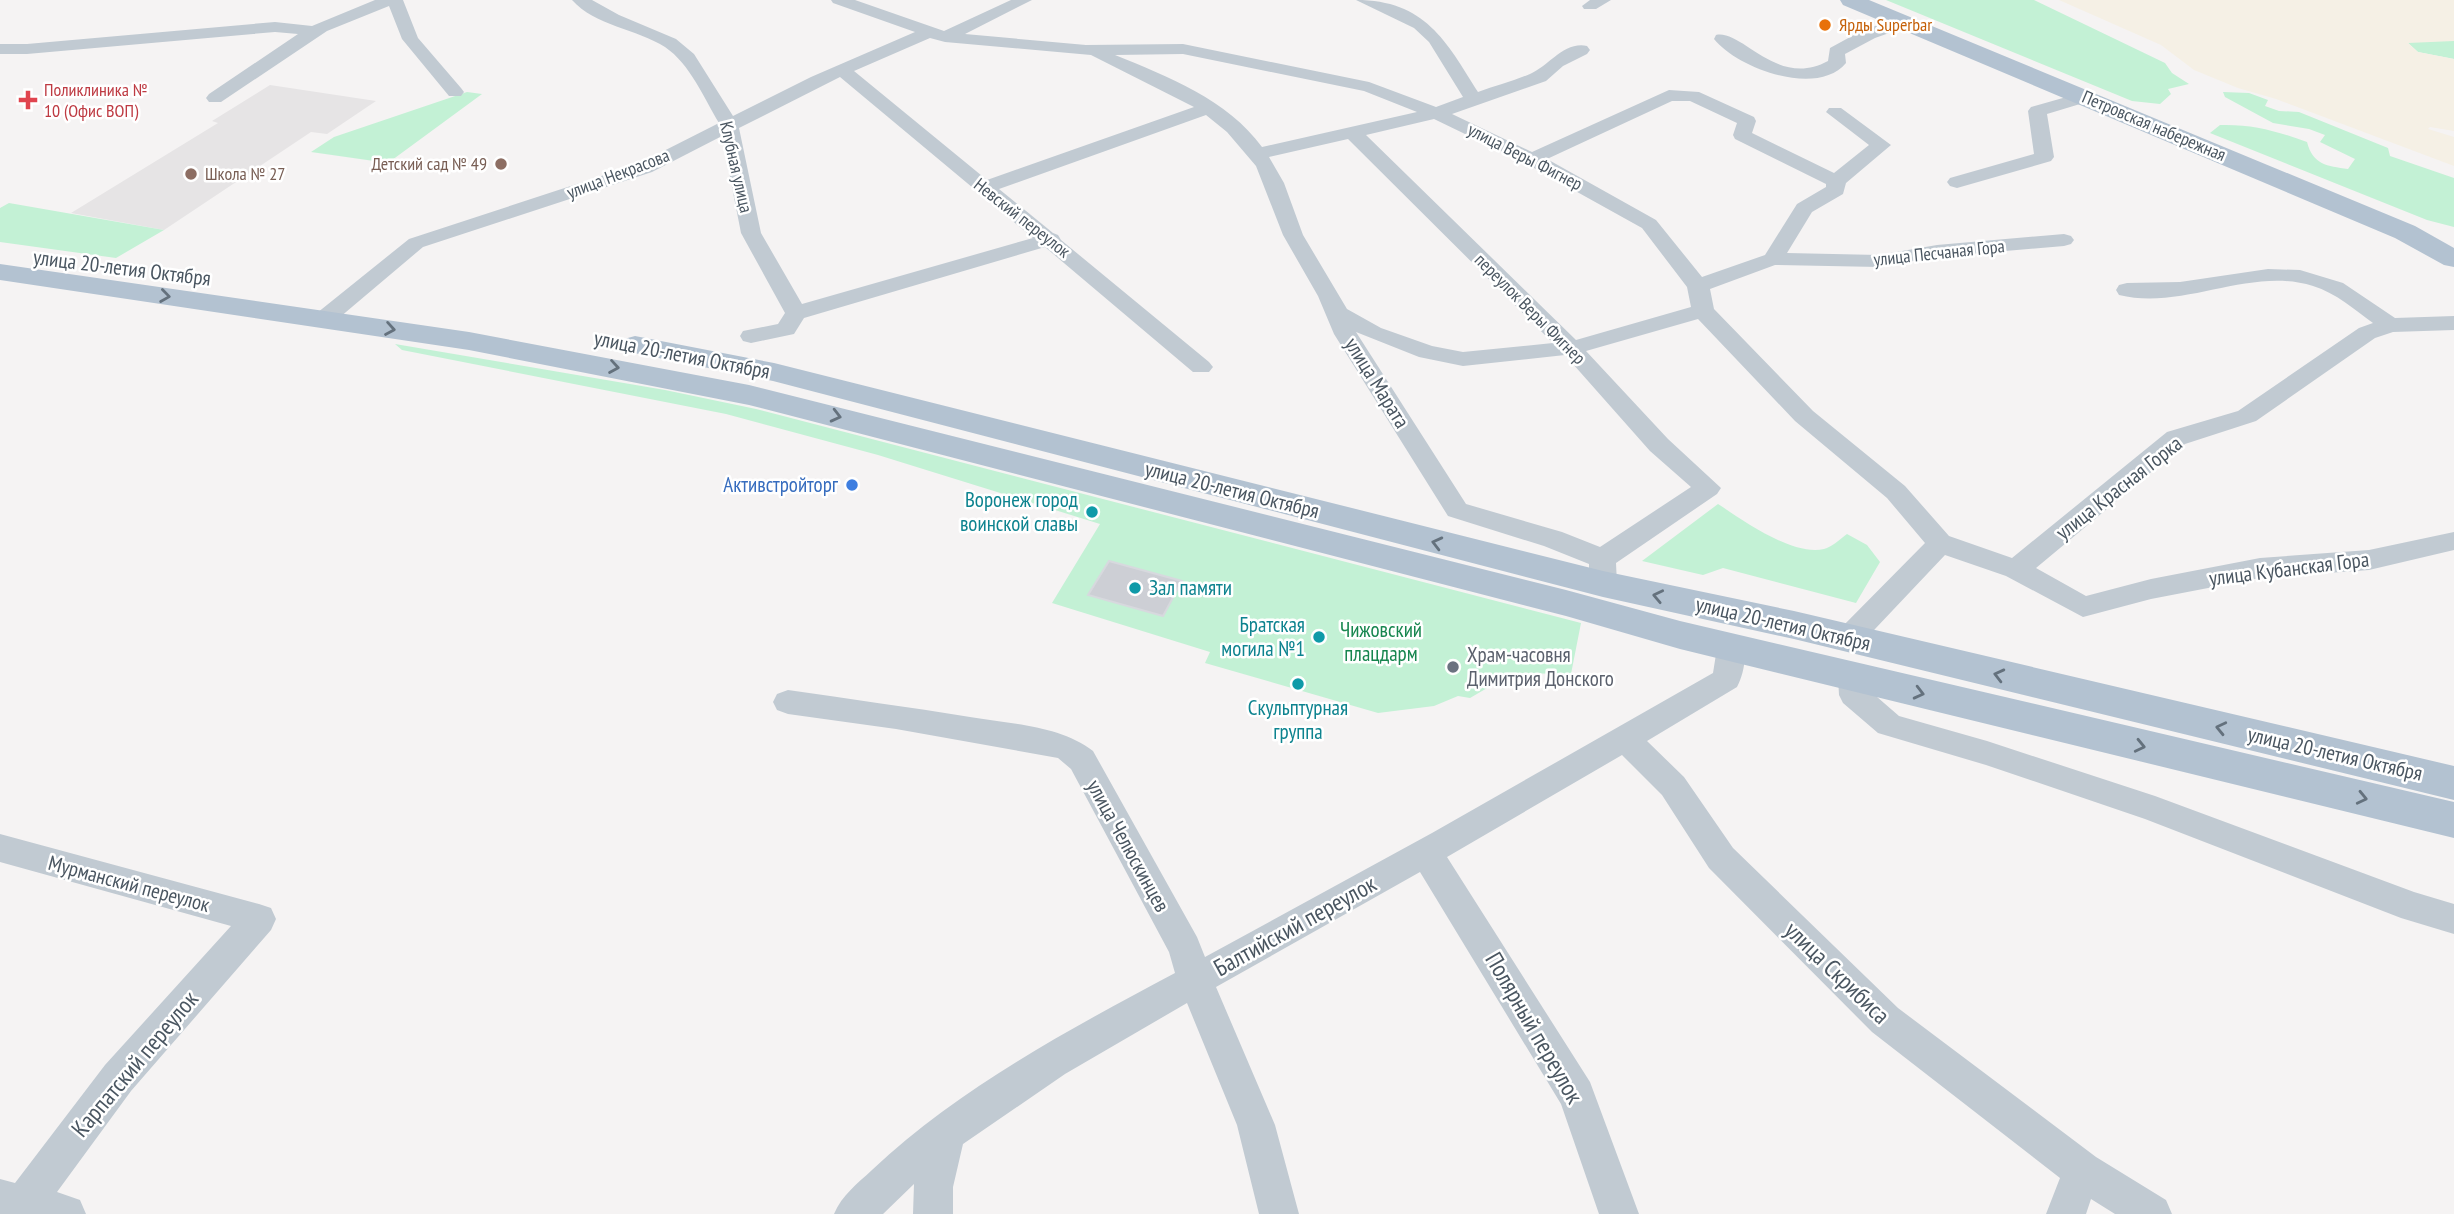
<svg xmlns="http://www.w3.org/2000/svg" width="2454" height="1214" font-family="'PT Sans Narrow',sans-serif">
	<style>
		.education { fill: #e6e4e5 }
		.green { fill: #c3f1d5 }
		.sand { fill: #f5f0e5 }
		.building { fill: #cdcfd5; stroke: #d7d9de; stroke-width: 2 }
		.lines { fill: none; stroke-linecap: round; stroke-linejoin: round }
		.minor { fill: #c1cad2; fill-rule: evenodd }
		.major { fill: #b3c2d1; fill-rule: evenodd }
		.oneway { stroke: #64717d }
		.food-dot { fill: #e8710a; stroke: #fff; stroke-width: 2.5 }
		.health-dot { fill: #e0444e; stroke: #fff; stroke-width: 2.5 }
		.education-dot { fill: #8d6e63; stroke: #fff; stroke-width: 2.5 }
		.shop-dot { fill: #3f7fe0; stroke: #fff; stroke-width: 2.5 }
		.culture-dot { fill: #0f9aa8; stroke: #fff; stroke-width: 2.5 }
		.worship-dot { fill: #6b7280; stroke: #fff; stroke-width: 2.5 }
		.labels { text-anchor: middle; stroke-width: 5; stroke-linejoin: round; paint-order: stroke }
		.far-food-label { font-size: 18px; fill: #c56008; stroke: #fff; text-anchor: start }
		.far-health-label { font-size: 18px; fill: #be3a42; stroke: #fff; text-anchor: start }
		.far-street-label { font-size: 18px; fill: #4a5661; stroke: #fff }
		.far-education-label { font-size: 18px; fill: #785e54; stroke: #fff; text-anchor: end }
		.street-label { font-size: 21px; fill: #4a5661; stroke: #fff }
		.shop-label { font-size: 21px; fill: #366cbe; stroke: #fff; text-anchor: end }
		.culture-label { font-size: 21px; fill: #0d838f; stroke: #fff; text-anchor: end }
		.park-label { font-size: 21px; fill: #17864f; stroke: #fff }
		.worship-label { font-size: 21px; fill: #5b616d; stroke: #fff; text-anchor: start }
		.near-street-label { font-size: 24px; fill: #4a5661; stroke: #fff }
	</style>
	<rect width="100%" height="100%" fill="#f5f3f3"/>
	<path class="education" d="M270,85l106,16 -49,33 -16,-2 -147,98 -93,-17 147,-90 -6,-2z"/>
	<path class="green" d="M1886,0h148l131,63 7,10 17,11 -21,5 3,5 -11,10 -28,-3z
		M2443,40l11,1v18l-36,-7 -11,-10z
		M467,92l15,2 -94,69 -77,-11 23,-15z
		M2223,92l26,1 19,7 -3,6 14,5 20,1 89,36 2,8 64,22v49l-27,-7 -217,-87 10,-8c32,-1 57,6 87,17 6,23 20,24 41,27l7,-10 -35,-17 5,-7 -16,-6 -36,-6 -48,-26z
		M9,203l155,27 -48,28 -116,-16v-34z
		M395,344l270,46 91,19 825,214 -10,51 -58,-1 -43,25 -12,-2 -24,10 -56,7 -173,-50 5,-11 -158,-49 48,-79 -222,-69 -152,-41 -324,-64z
		M1718,504c26,17 74,52 106,45 8,-2 16,-10 23,-15l20,11 13,17 -24,41 -133,-35 -20,7 -61,-14z"/>
	<path class="sand" d="M2059,0h395v41l-46,2 10,9 36,7v72l-24,-4 -2,2 26,8v29l-178,-67 -38,-11 -44,-18 -33,-25z"/>
	<path class="building" d="M1109,561l73,20 -19,35 -75,-21z"/>
	<g class="lines">
		<path class="minor" d="M375,0h28l15,38 43,50 3,4 -3,4h-12l-47,-57 -13,-33 -62,25 -106,71h-12l-3,-4 3,-4 89,-60 -23,-2 -248,22h-27v-10h27l248,-22 37,4z
			M572,0h20l27,15 57,24 18,15 39,62 78,-39 104,-45 -82,-29 -2,-3h24l89,31 67,-31h21l-67,34 121,11 97,-1 186,38 67,25 27,-10 -34,-55 -15,-14 -58,-28c69,0 90,41 122,92 17,-6 35,-11 52,-18 18,-7 34,-33 57,-28l3,4 -3,4 -24,12 -17,15 -94,33 80,38 137,-62 30,2 55,25 2,4 -4,12 82,40 35,-28 -43,-33 3,-4h12l50,37 -45,38 -3,11 -31,18 -25,41 92,2 58,-10 127,-11 7,2 3,4 -3,4 -7,2 -127,11 -58,10 -104,-2 -65,24 4,20 99,102 92,75 44,50 63,22 155,-126 71,-21 121,-83 14,-5c-18,-13 -37,-30 -60,-37 -63,-20 -130,25 -194,9l-3,-5 3,-5 8,-2 53,-1 88,-13 32,1 43,13 52,35 59,-2v14l-61,2 -18,6 -119,83 -71,23 -149,124 50,28 65,-17 109,-21 109,-8 85,-18v18l-85,20 -109,8 -109,21 -68,18 -77,-41 -61,-21 -87,92 -10,3 -10,-3 -4,-8 4,-8 87,-88 -38,-45 -92,-77 -97,-102 -112,32 82,88 53,49 -4,6 -101,69 1,21 -4,7 -10,3 -10,-3 -4,-7v-20l-45,-18 -96,-30 -114,-182 -16,-38 -35,-61 -27,-69 -29,-34 -21,-17 -207,74 54,44 5,2 3,5 148,122 4,5 -4,5h-16l-148,-125 -241,71 -10,16 -43,9 -8,-2 -3,-5 3,-5 35,-7 7,-11 -44,-80 -19,-97 -70,36 -229,75 -90,76h-16l-3,-5 3,-5 92,-74 229,-75 81,-41c-15,-25 -29,-59 -54,-76 -28,-18 -70,-21 -93,-47zM930,38l15,4 146,13 103,52 -207,73 -133,-109zM1183,54l181,37 53,21 -155,35c-34,-47 -95,-71 -147,-92zM840,77l193,161 -231,66 -41,-71 -22,-105zM1672,101h18l47,22 -4,12 2,4 91,45v3l-29,17 -32,51 -63,22 -46,-57 -109,-61zM1434,119l91,44 117,65 45,59 4,20 -115,33 -210,-205zM1348,139l205,204 -90,9 -31,-6 -51,-18 -34,-19 -44,-74 -19,-52 -15,-26zM1356,332l63,25 44,9 102,-11 85,96 41,36 -91,60 -38,-15 -96,-28z
			M1590,0h21l-15,9h-12l-2,-3z
			M1903,17l6,1 2,4 -2,4 -34,12 -30,16 1,9c-29,35 -109,5 -132,-24l2,-4c26,-6 61,54 112,26l2,-13 33,-18z
			M2084,92l9,5 -3,4 -43,13 7,43 -3,4 -94,27 -7,-2 -3,-4 3,-4 84,-24 -6,-43 3,-4z
			M1731,637l10,3c7,13 3,34 -4,47l-90,54 37,36 49,71 165,160 198,149 70,43 6,14h-57l-24,-15 -5,15h-40l14,-36 -188,-146 -163,-164 -47,-73 -40,-40 -175,102 143,225 49,132h-40l-38,-110 -141,-232 -204,115 59,138 24,89h-40l-22,-89 -50,-122 -122,71 -102,70 -10,43v27h-40l1,-30 -31,30h-49c8,-19 23,-30 38,-44 87,-82 198,-141 303,-197l-6,-21 -98,-183 -13,-11 -162,-29 -108,-15 -11,-4 -4,-8 4,-8 11,-4c61,9 121,17 182,27 40,7 90,8 123,34l104,186 8,20 227,-124 281,-160 4,-25 4,-8z
			M1853,666l10,3 5,8 1,13 30,26 88,25 168,55 259,96 40,12v30l-53,-16 -256,-99 -159,-54 -108,-32 -35,-30 -4,-8 -1,-18 5,-8z
			M0,834l259,70 12,4 5,11 -5,11 -140,161 -74,101 23,8 6,14h-86v-35l15,4 90,-118 126,-139 -231,-64z"/>
		<path class="major" d="M1840,0h29l546,226 39,22v19l-10,-2 -49,-27 -552,-233z
			M0,264l469,68 280,53 817,205 114,31 774,181v36l-774,-189 -114,-33 -817,-211 -280,-55 -469,-70z
			M635,336l139,27 829,208 191,40 660,155v34l-660,-161 -191,-42 -830,-216 -149,-30 -4,-6 4,-6z"/>
	</g>
	<defs><path id="oneway-chevron" d="M-2-3.5L2.5 0L-2 3.5" fill="none" stroke-width="1.6" stroke-linecap="round" stroke-linejoin="round" transform="scale(1.75)"/></defs>
	<g class="oneway">
		<use href="#oneway-chevron" transform="translate(165 296) rotate(8)"/>
		<use href="#oneway-chevron" transform="translate(390 329) rotate(10)"/>
		<use href="#oneway-chevron" transform="translate(614 367) rotate(9)"/>
		<use href="#oneway-chevron" transform="translate(836 416) rotate(14)"/>
		<use href="#oneway-chevron" transform="translate(1437 543) rotate(-166)"/>
		<use href="#oneway-chevron" transform="translate(1658 596) rotate(-168)"/>
		<use href="#oneway-chevron" transform="translate(1999 675) rotate(-166)"/>
		<use href="#oneway-chevron" transform="translate(1919 693) rotate(14)"/>
		<use href="#oneway-chevron" transform="translate(2221 728) rotate(-167)"/>
		<use href="#oneway-chevron" transform="translate(2140 746) rotate(13)"/>
		<use href="#oneway-chevron" transform="translate(2362 798) rotate(13)"/>
	</g>
	<circle class="food-dot" cx="1825" cy="25" r="7"/>
	<path class="health-dot" d="M24.5 89.5h7v7h7v7h-7v7h-7v-7h-7v-7h7z"/>
	<g class="education-dot">
		<circle cx="501" cy="164" r="7"/>
		<circle cx="191" cy="174" r="7"/>
	</g>
	<circle class="shop-dot" cx="852" cy="485" r="7"/>
	<g class="culture-dot">
		<circle cx="1092" cy="512" r="7"/>
		<circle cx="1135" cy="588" r="7"/>
		<circle cx="1319" cy="637" r="7"/>
		<circle cx="1298" cy="684" r="7"/>
	</g>
	<circle class="worship-dot" cx="1453" cy="667" r="7"/>
	<g class="labels">
		<g class="far-food-label">
			<text x="1839" y="31">Ярды Superbar</text>
		</g>
		<g class="far-health-label">
			<text x="44" y="96">Поликлиника №<tspan x="44" dy="21">10 (Офис ВОП)</tspan></text>
		</g>
		<g class="far-street-label">
			<text transform="translate(2154 126) rotate(23)" y="6">Петровская набережная</text>
			<text transform="translate(1525 157) rotate(27)" y="6">улица Веры Фигнер</text>
			<text transform="translate(736 167) rotate(77)" y="6">Клубная улица</text>
			<text transform="translate(618 174) rotate(-21)" y="6">улица Некрасова</text>
			<text transform="translate(1022 218) rotate(38)" y="6">Невский переулок</text>
			<text transform="translate(1939 253) rotate(-6)" y="6">улица Песчаная Гора</text>
			<text transform="translate(1530 309) rotate(45)" y="6">переулок Веры Фигнер</text>
		</g>
		<g class="far-education-label">
			<text x="487" y="170">Детский сад № 49</text>
			<text x="205" y="180" text-anchor="start">Школа № 27</text>
		</g>
		<g class="street-label">
			<text transform="translate(122 268) rotate(7)" y="7">улица 20-летия Октября</text>
			<text transform="translate(682 355) rotate(11)" y="7">улица 20-летия Октября</text>
			<text transform="translate(1377 383) rotate(58)" y="7">улица Марата</text>
			<text transform="translate(2119 488) rotate(-38)" y="7">улица Красная Горка</text>
			<text transform="translate(1232 490) rotate(14)" y="7">улица 20-летия Октября</text>
			<text transform="translate(2289 569) rotate(-7)" y="7">улица Кубанская Гора</text>
			<text transform="translate(1783 624) rotate(13)" y="7">улица 20-летия Октября</text>
			<text transform="translate(2335 754) rotate(13)" y="7">улица 20-летия Октября</text>
			<text transform="translate(1128 846) rotate(61)" y="7">улица Челюскинцев</text>
			<text transform="translate(129 884) rotate(15)" y="7">Мурманский переулок</text>
		</g>
		<g class="shop-label">
			<text x="838" y="492">Активстройторг</text>
		</g>
		<g class="culture-label">
			<text x="1078" y="507">Воронеж город<tspan x="1078" dy="24">воинской славы</tspan></text>
			<text x="1149" y="595" text-anchor="start">Зал памяти</text>
			<text x="1305" y="632">Братская<tspan x="1305" dy="24">могила №1</tspan></text>
			<text x="1298" y="715" text-anchor="middle">Скульптурная<tspan x="1298" dy="24">группа</tspan></text>
		</g>
		<g class="park-label">
			<text x="1381" y="637">Чижовский<tspan x="1381" dy="24">плацдарм</tspan></text>
		</g>
		<g class="worship-label">
			<text x="1467" y="662">Храм-часовня<tspan x="1467" dy="24">Димитрия Донского</tspan></text>
		</g>
		<g class="near-street-label">
			<text transform="translate(1295 926) rotate(-29)" y="8">Балтийский переулок</text>
			<text transform="translate(1837 973) rotate(44)" y="8">улица Скрибиса</text>
			<text transform="translate(1534 1028) rotate(60)" y="8">Полярный переулок</text>
			<text transform="translate(135 1064) rotate(-50)" y="8">Карпатский переулок</text>
		</g>
	</g>
</svg>
